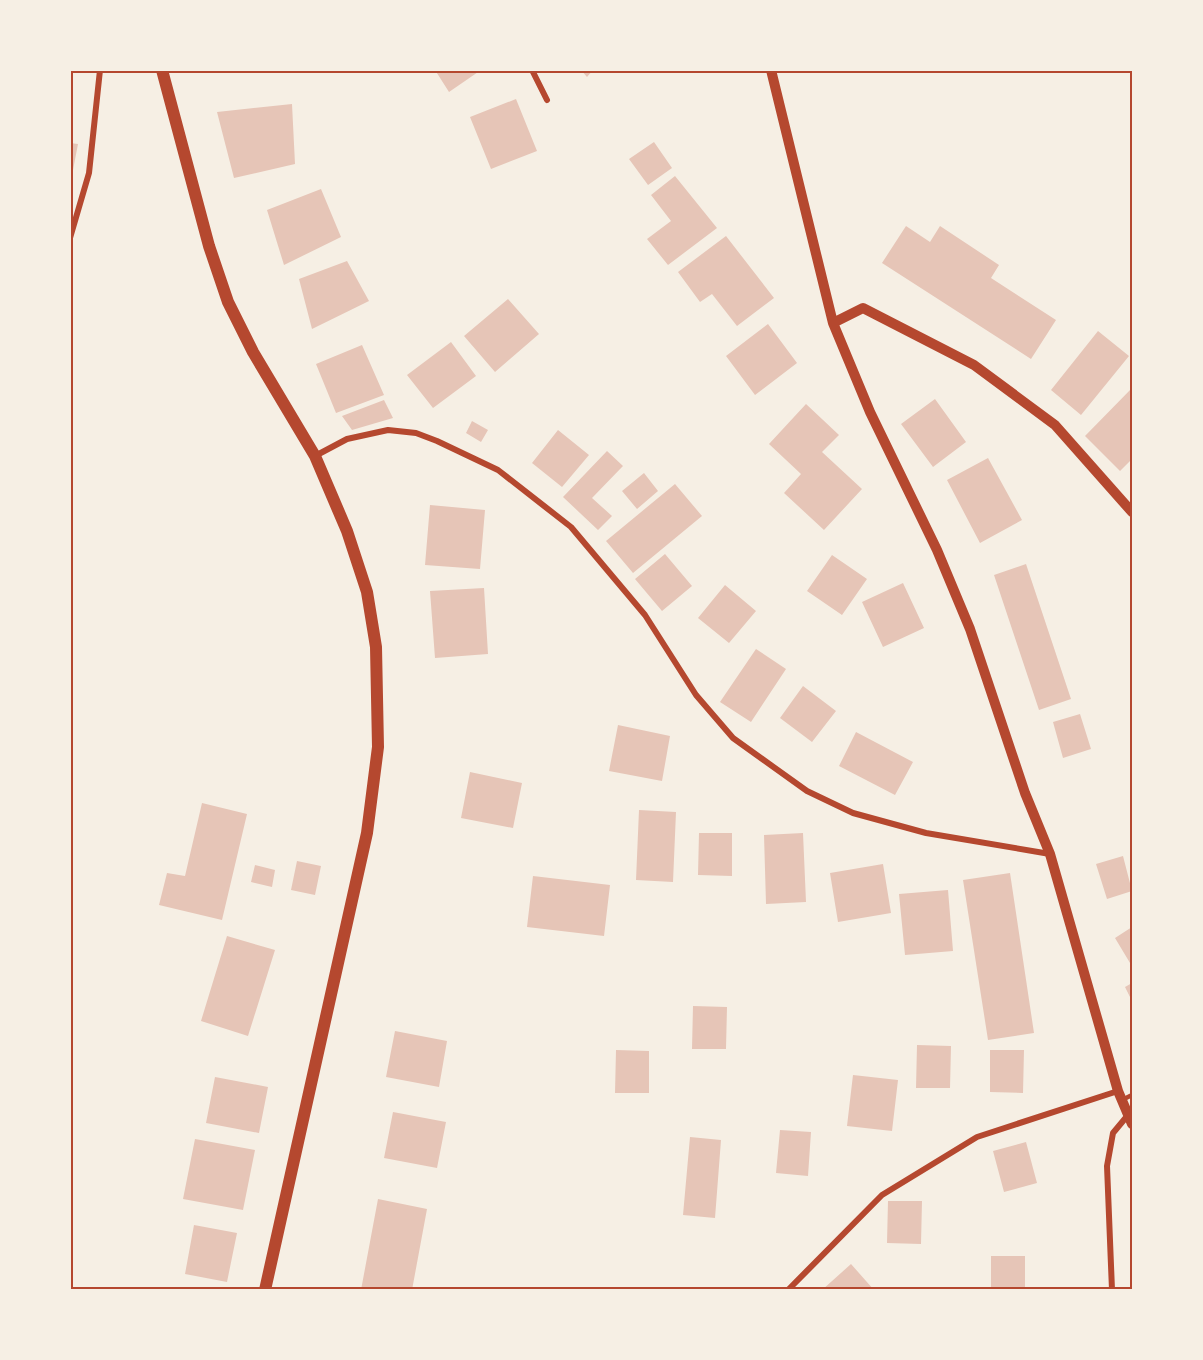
<svg xmlns="http://www.w3.org/2000/svg" width="1203" height="1360" font-family="'Noto Sans',sans-serif">
	<style>
		.building { fill: #e6c5b7 }
		.lines { fill: none; stroke-linecap: round; stroke-linejoin: round }
		.service { stroke: #b5482f; stroke-width: 4.5 }
		.minor { stroke: #b5482f; stroke-width: 6 }
		.tertiary { stroke: #b5482f; stroke-width: 10 }
		.secondary { stroke: #b5482f; stroke-width: 12 }
		.neatline { fill: none; stroke: #b5482f; stroke-width: 2 }
	</style>
	<rect width="100%" height="100%" fill="#f6efe4"/>
	<path class="building" d="M435,70h46l-32,22z
		M581,70h12l-6,7z
		M516,99l21,52 -46,18 -21,-52z
		M292,104l3,60 -61,14 -17,-66z
		M654,142l18,26 -24,17 -19,-26z
		M70,143l8,1 -5,26h-3z
		M675,176l42,52 -49,37 -21,-26 24,-18 -20,-26z
		M321,189l20,48 -57,28 -17,-55z
		M906,226l24,16 10,-16 59,39 -8,13 65,42 -25,39 -149,-96z
		M726,236l48,62 -37,28 -25,-32 -12,8 -22,-30z
		M347,261l22,40 -57,28 -13,-50z
		M508,299l31,35 -44,38 -31,-36z
		M768,324l29,39 -42,32 -29,-39z
		M1098,331l31,25 -48,59 -30,-25z
		M451,342l25,34 -43,32 -26,-33z
		M362,345l22,50 -48,18 -20,-49z
		M1132,388v71l-12,12 -35,-35z
		M935,399l31,43 -33,25 -32,-43z
		M384,400l9,18 -41,12 -10,-14z
		M806,404l33,31 -17,17 40,37 -38,41 -40,-37 17,-19 -32,-30z
		M472,421l16,9 -7,12 -15,-9z
		M558,430l31,25 -27,32 -30,-24z
		M607,451l16,15 -31,32 20,18 -14,14 -35,-33z
		M988,458l34,62 -42,23 -33,-63z
		M644,473l14,18 -21,18 -15,-18z
		M675,484l27,32 -69,57 -27,-32z
		M430,505l55,5 -5,59 -55,-4z
		M665,554l27,32 -30,25 -27,-32z
		M832,555l35,24 -25,36 -35,-24z
		M1026,564l45,135 -32,11 -45,-135z
		M903,583l21,45 -41,19 -21,-45z
		M725,585l31,26 -27,32 -31,-25z
		M484,588l4,66 -53,4 -5,-67z
		M756,649l30,20 -35,53 -31,-20z
		M803,686l33,25 -24,31 -32,-24z
		M1080,714l11,35 -28,9 -10,-36z
		M618,725l52,11 -8,45 -53,-10z
		M856,732l57,30 -18,33 -56,-29z
		M470,772l52,11 -9,45 -52,-10z
		M202,803l45,11 -25,106 -63,-15 8,-32 18,3z
		M639,810l37,2 -3,70 -37,-2z
		M699,833h33v43l-34,-1z
		M803,833l3,69 -40,2 -2,-69z
		M1123,856l9,35 -25,8 -11,-35z
		M297,861l24,5 -6,29 -24,-5z
		M883,864l8,49 -53,9 -8,-49z
		M255,865l20,5 -3,17 -21,-5z
		M1010,873l24,160 -46,7 -25,-160z
		M533,876l77,9 -6,51 -77,-9z
		M948,890l5,61 -48,4 -6,-61z
		M1132,927v35l-2,1 -15,-25z
		M227,936l48,14 -27,86 -47,-15z
		M1132,983v18l-7,-14z
		M693,1006l34,1 -1,42h-34z
		M395,1031l52,10 -8,46 -53,-10z
		M917,1045l34,1 -1,42h-34z
		M616,1050l33,1v42h-34z
		M990,1050h34l-1,43 -33,-1z
		M853,1075l45,5 -6,51 -45,-5z
		M215,1077l53,10 -9,46 -53,-10z
		M393,1112l53,10 -9,46 -53,-10z
		M780,1130l31,2 -3,44 -32,-3z
		M690,1137l31,3 -6,78 -32,-3z
		M195,1139l60,11 -12,60 -60,-11z
		M1026,1142l11,41 -33,9 -11,-41z
		M378,1199l49,10 -15,81h-51z
		M888,1201h34l-1,43 -34,-1z
		M194,1225l43,8 -10,49 -42,-8z
		M991,1256h34v34h-34z
		M851,1264l23,26h-52z"/>
	<g class="lines">
		<path class="service" d="M1122,1100l10,-5"/>
		<path class="minor" d="M532,70l15,30
			M70,238l19,-65 11,-103
			M315,456l32,-17 41,-9 28,3 21,8 61,29 73,57 74,88 51,80 37,43 74,53 46,22 73,20 124,21
			M788,1290l94,-95 95,-58 141,-46
			M1112,1290l-5,-124 6,-33 15,-18"/>
		<path class="tertiary" d="M771,70l62,253 37,89 67,138 33,79 55,164 25,61 68,237 14,33
			M833,323l30,-15 111,57 81,60 77,87"/>
		<path class="secondary" d="M162,70l47,176 19,56 25,50 62,104 32,75 20,61 9,55 2,100 -11,86 -102,457"/>
	</g>
	<rect width="1203" height="1360" fill="none" stroke="#f6efe4" stroke-width="144"/>
	<rect x="72" y="72" width="1059" height="1216" class="neatline"/>
</svg>
